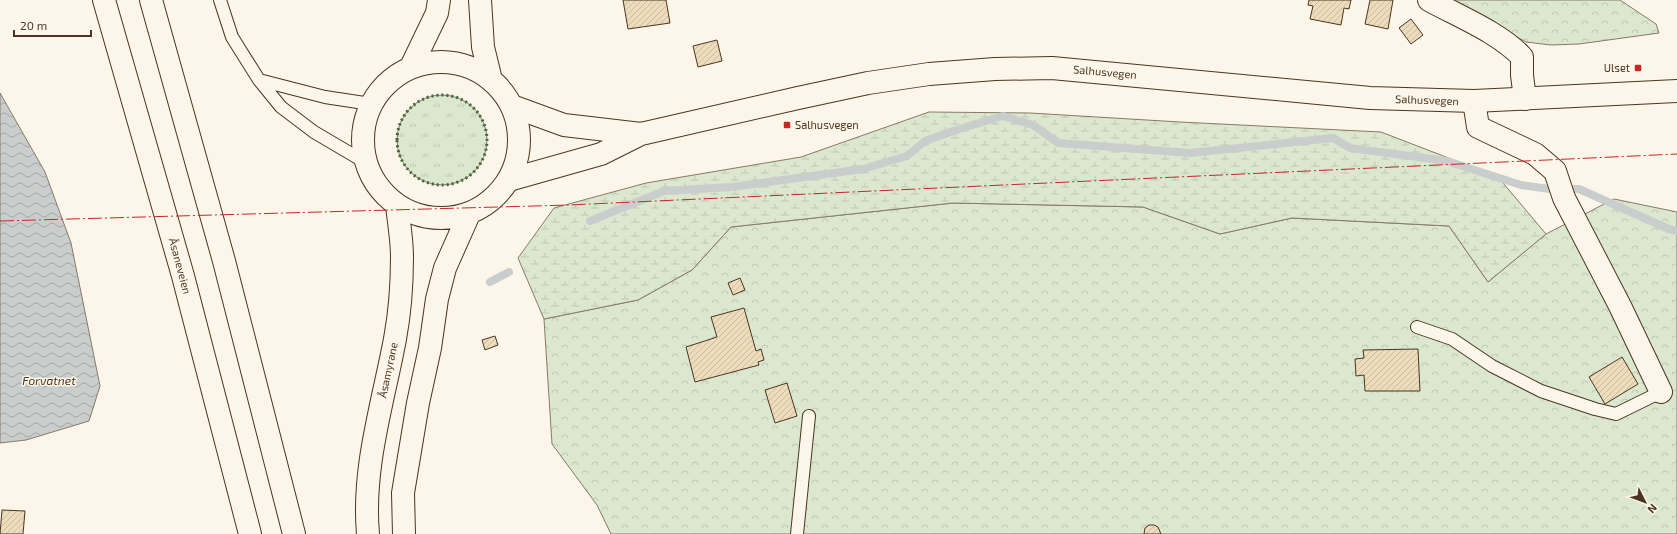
<svg xmlns="http://www.w3.org/2000/svg" width="1677" height="534" font-family="'Exo 2',sans-serif">
	<style>
		.grass { fill: url(#grass-tufts); stroke: #887966 }
		.forest { fill: url(#forest-crowns); stroke: #887966 }
		.wetland { fill: url(#wetland-marsh); stroke: #887966 }
		.water { fill: url(#water-waves); stroke: #887966 }
		.lines { fill: none; stroke-linecap: round; stroke-linejoin: round }
		.stream { stroke: #c9cecd; stroke-width: 8 }
		.building { fill: url(#building-hatch); stroke: #4a3520 }
		.service-casing { stroke: #4a3520; stroke-width: 14 }
		.minor-casing { stroke: #4a3520; stroke-width: 24 }
		.secondary-casing { stroke: #4a3520; stroke-width: 24 }
		.primary-casing { stroke: #4a3520; stroke-width: 24 }
		.motorway-casing { stroke: #4a3520; stroke-width: 24 }
		.service { stroke: #fbf6e9; stroke-width: 12 }
		.minor { stroke: #fbf6e9; stroke-width: 22 }
		.secondary { stroke: #fbf6e9; stroke-width: 22 }
		.primary { stroke: #fbf6e9; stroke-width: 22 }
		.motorway { stroke: #fbf6e9; stroke-width: 22 }
		.hedge { stroke: #436837; stroke-width: 3; stroke-dasharray: 2 3; stroke-linecap: butt }
		.power { stroke: #c62828; stroke-width: 1; stroke-dasharray: 14 3 2 3; stroke-linecap: butt }
		.poi-dot { fill: #c62828; stroke: #fbf6e9; stroke-width: 1.5 }
		.labels { text-anchor: middle; stroke-width: 3; stroke-linejoin: round; paint-order: stroke }
		.poi-label { font-size: 11px; fill: #4a3520; stroke: #fbf6e9; text-anchor: end }
		.street-label { font-size: 11px; fill: #4a3520; stroke: #fbf6e9 }
		.water-label { font-size: 12px; font-style: italic; fill: #4a3520; stroke: #fbf6e9 }
	</style>
	<defs>
		<pattern id="grass-tufts" width="24" height="20" patternUnits="userSpaceOnUse"><rect width="24" height="20" fill="#dce7d0"/><path d="M3 7l-1-3M5 7V3M7 7l1-3M15 17l-1-3M17 17v-4M19 17l1-3" fill="none" stroke="#bec7b2"/></pattern>
		<pattern id="forest-crowns" width="20" height="18" patternUnits="userSpaceOnUse"><rect width="20" height="18" fill="#dce7d0"/><path d="M2 6a3 3 0 1 1 6 0M12 15a3 3 0 1 1 6 0" fill="none" stroke="#bec7b2"/></pattern>
		<pattern id="wetland-marsh" width="20" height="14" patternUnits="userSpaceOnUse"><rect width="20" height="14" fill="#dce7d0"/><path d="M1 5h8M5 5V1M11 12h8M15 12V8" fill="none" stroke="#bec7b2"/></pattern>
		<pattern id="water-waves" width="16" height="10" patternUnits="userSpaceOnUse"><rect width="16" height="10" fill="#c9cecd"/><path d="M0 5q4-4 8 0t8 0" fill="none" stroke="#a5a8a6"/></pattern>
		<pattern id="building-hatch" width="6" height="6" patternUnits="userSpaceOnUse"><rect width="6" height="6" fill="#ecdcbc"/><path d="M-1 1l2-2M0 6l6-6M5 7l2-2" fill="none" stroke="#ccbda1"/></pattern>
	</defs>
	<rect width="100%" height="100%" fill="#fbf6e9"/>
	<path class="grass" d="M397 140a45 45 0 1 1 90 0a45 45 0 1 1-90 0Z"/>
	<path class="forest" d="M1448,0h172l36,24 3,9 -80,11 -28,1 -25,-3z
		M1614,199l63,13v322h-1066l-14,-29 -45,-61 -8,-125 94,-19 54,-30 39,-43 222,-24 190,4 77,27 72,-16 157,8 39,56 58,-48z"/>
	<path class="wetland" d="M929,112l101,1 150,9 201,10 117,45 48,57 -58,48 -39,-56 -157,-8 -72,16 -77,-27 -190,-4 -222,24 -39,43 -54,30 -94,19 -26,-61 36,-50 92,-25 155,-26z"/>
	<path class="water" d="M0,93l45,79 26,71 29,143 -11,35 -63,19 -26,3z"/>
	<g class="lines">
		<path class="stream" d="M590,221l74,-30 68,-4 131,-18 44,-13 18,-15 34,-12 44,-13 30,9 25,18 132,10 143,-15 17,10 97,13 74,24 29,4h29l90,40 8,2
			M490,282l19,-10"/>
	</g>
	<path class="building" d="M623,0h43l4,23 -42,6z
		M1309,0h42l-2,9 -5,-1 -3,17 -31,-6 3,-13 -5,-1z
		M1370,0h23l-5,29 -23,-5z
		M1411,19l12,16 -12,9 -12,-16z
		M717,40l5,21 -24,6 -5,-21z
		M740,278l5,12 -12,5 -5,-12z
		M744,308l12,43 5,-2 3,11 -6,2 1,3 -64,17 -9,-35 31,-10 -6,-20z
		M495,336l3,9 -13,5 -3,-10z
		M1418,349l2,42h-55l-1,-16 -8,1 -1,-17 9,-1 -1,-8z
		M1622,357l16,27 -33,20 -16,-27z
		M787,383l10,33 -22,7 -10,-33z
		M2,510l23,1 -2,23h-23z
		M1149,525h5l4,2 3,7h-17l1,-6z"/>
	<g class="lines">
		<defs>
			<path id="service" d="M220,0l12,37 27,43 22,27 33,25 51,30
				M259,80l66,17 46,7
				M1417,327l35,12 40,27 49,25 54,18 21,5 45,-22
				M797,534l12,-118"/>
			<path id="minor" d="M1429,0c29,16 71,33 93,57v18l3,24
				M1474,101l4,26 57,27 20,17 9,27 56,108 41,86"/>
			<path id="secondary" d="M512,106l52,19 77,9
				M509,180l92,-26 40,-20 157,-36 70,-15 61,-9 66,-5 57,-1 318,30 104,3 203,-10"/>
			<path id="primary" d="M480,0l3,47 8,33
				M363 140a78 78 0 1 1 156 0a78 78 0 1 1-156 0Z
				M411,67l26,-54 2,-13
				M368,534c-6,-66 15,-131 27,-195 5,-27 7,-54 7,-82 0,-17 -3,-34 -5,-51
				M404,534l-1,-41 15,-90 12,-55 7,-49 8,-31 24,-54"/>
			<path id="motorway" d="M104,0l79,276 67,258
				M151,0l73,261 70,273"/>
		</defs>
		<use href="#service" class="service-casing"/>
		<use href="#minor" class="minor-casing"/>
		<use href="#secondary" class="secondary-casing"/>
		<use href="#primary" class="primary-casing"/>
		<use href="#motorway" class="motorway-casing"/>
		<use href="#service" class="service"/>
		<use href="#minor" class="minor"/>
		<use href="#secondary" class="secondary"/>
		<use href="#primary" class="primary"/>
		<use href="#motorway" class="motorway"/>
		<path class="hedge" d="M397 140a45 45 0 1 1 90 0a45 45 0 1 1-90 0Z"/>
		<path class="power" d="M0,221l569,-16 1108,-51"/>
	</g>
	<g class="poi-dot">
		<rect x="1634" y="64" width="8" height="8" rx="2"/>
		<rect x="783" y="121" width="8" height="8" rx="2"/>
	</g>
	<g class="labels">
		<g class="poi-label">
			<text x="1630" y="72">Ulset</text>
			<text x="795" y="129" text-anchor="start">Salhusvegen</text>
		</g>
		<g class="street-label">
			<text transform="translate(1105 72) rotate(5)" y="4">Salhusvegen</text>
			<text transform="translate(1427 100) rotate(2)" y="4">Salhusvegen</text>
			<text transform="translate(180 266) rotate(75)" y="4">Åsaneveien</text>
			<text transform="translate(388 370) rotate(-78)" y="4">Åsamyrane</text>
		</g>
		<g class="water-label">
			<text x="49" y="385">Forvatnet</text>
		</g>
	</g>
	<g transform="translate(1645 502) rotate(132)" stroke="#fbf6e9" stroke-width="3" paint-order="stroke">
	<path d="M0-3L7 15L0 10L-7 15Z" fill="#4a3520"/>
	<text y="-6" font-size="11" font-weight="bold" text-anchor="middle" fill="#4a3520">N</text>
	</g>
	<path d="M14 30v6h77v-6" fill="none" stroke="#4a3520" stroke-width="2"/>
	<text x="20" y="30" font-size="12" fill="#4a3520" stroke="#fbf6e9" stroke-width="3" paint-order="stroke">20 m</text>
</svg>
